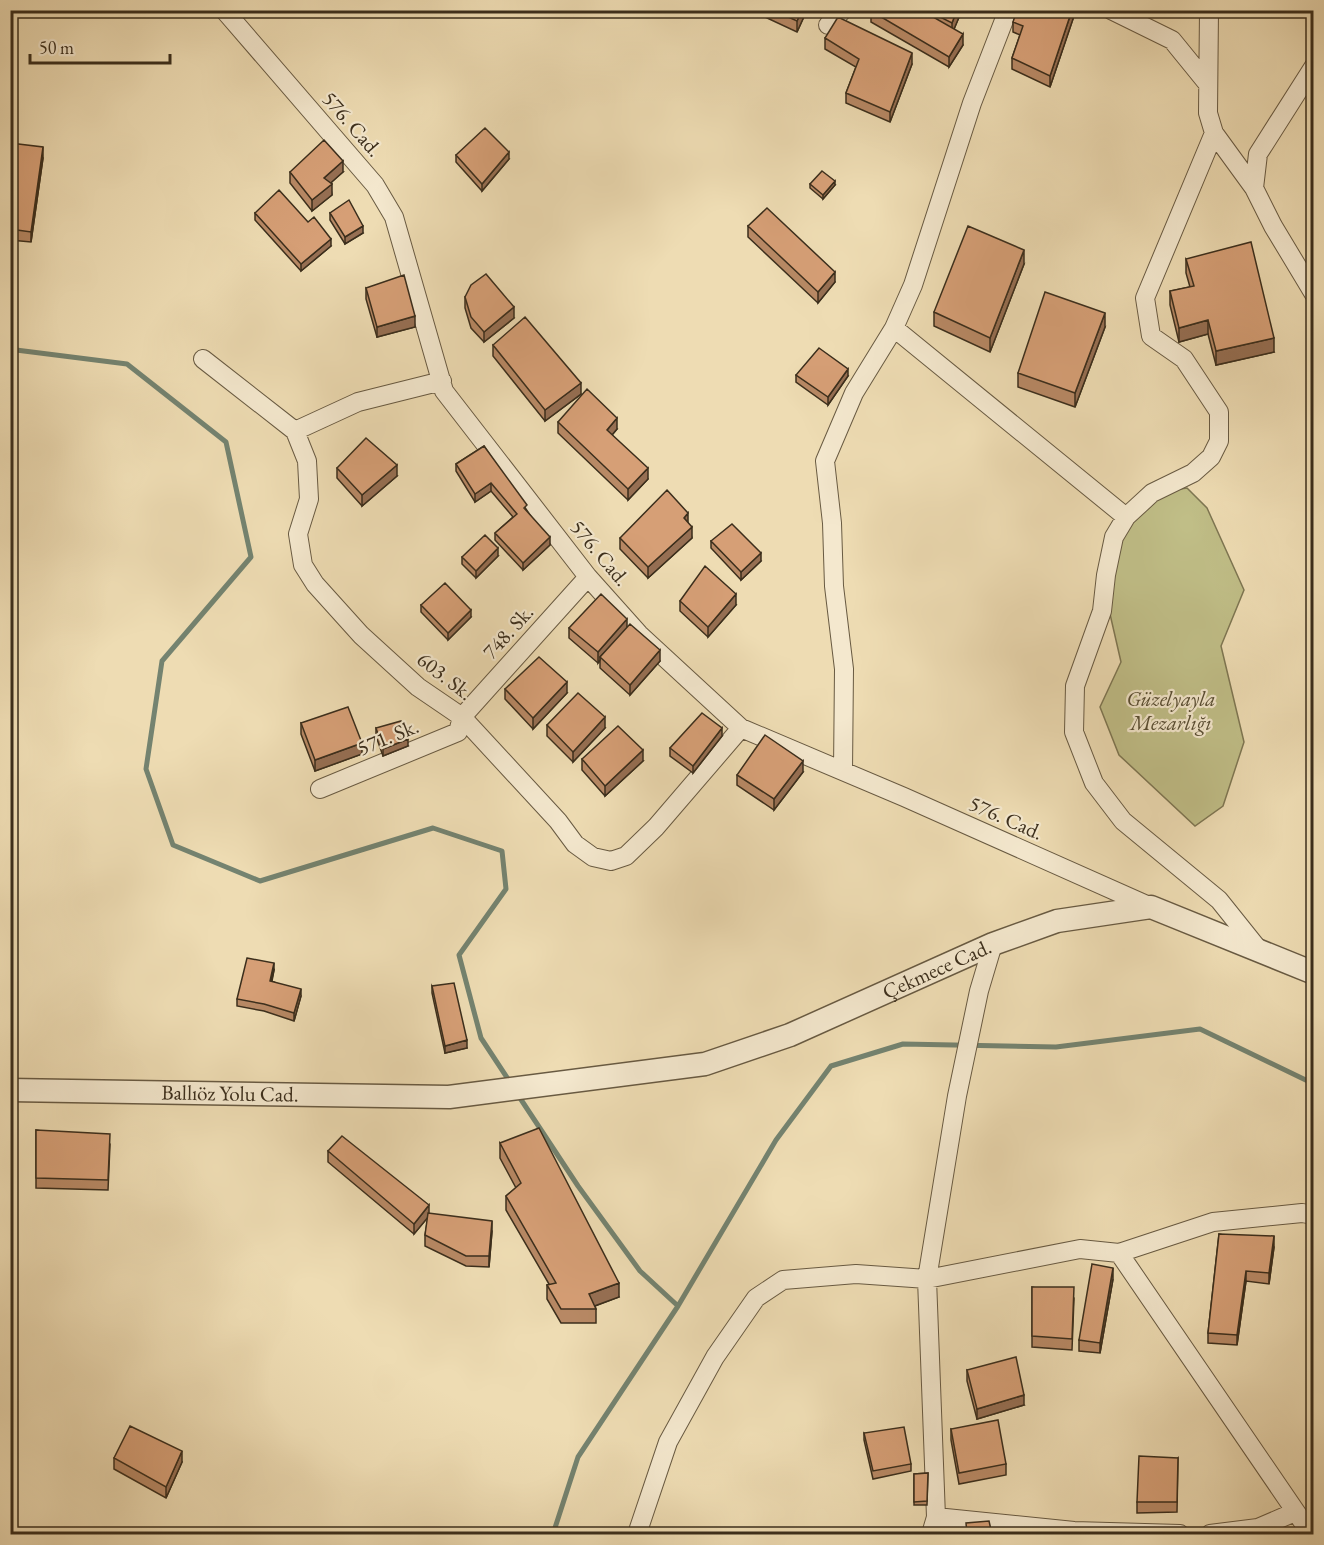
<svg xmlns="http://www.w3.org/2000/svg" width="1324" height="1545" font-family="'EB Garamond',serif">
	<style>
		.green { fill: #c0be87; stroke: #7e7652; stroke-width: 1.5 }
		.lines { fill: none; stroke-linecap: round; stroke-linejoin: round }
		.stream { stroke: #748370; stroke-width: 5 }
		.minor-casing { stroke: #685a42; stroke-width: 20 }
		.tertiary-casing { stroke: #685a42; stroke-width: 25 }
		.minor { stroke: #f4e8ce; stroke-width: 18 }
		.tertiary { stroke: #f4e8ce; stroke-width: 22 }
		.wall { fill: #b88965; stroke: #3b2e1c; stroke-width: 1.5 }
		.shaded-wall { fill: #966f53; stroke: #3b2e1c; stroke-width: 1.5 }
		.building { fill: #d69f76; stroke: #3b2e1c; stroke-width: 1.5 }
		.labels { text-anchor: middle; stroke-width: 4.5; stroke-linejoin: round; paint-order: stroke }
		.street-label { font-size: 21px; fill: #3b2e1c; stroke: #f4e8ce }
		.park-label { font-size: 21px; font-style: italic; fill: #564b31; stroke: #f4e8ce }
	</style>
	<rect width="100%" height="100%" fill="#eedcb3"/>
	<filter id="stains"><feTurbulence type="fractalNoise" baseFrequency=".00333" numOctaves="4"/><feColorMatrix values="0 0 0 0 .2 0 0 0 0 .09 0 0 0 0 .02 0 0 0 .5 -.17"/></filter>
	<radialGradient id="worn" r=".72"><stop offset=".6" stop-color="#630" stop-opacity="0"/><stop offset="1" stop-color="#630" stop-opacity=".3"/></radialGradient>
	<path class="green" d="M1187,488l20,20 37,82 -23,56 23,96 -21,64 -28,20 -76,-71 -19,-48 21,-45 -14,-61 15,-80 30,-28z"/>
	<g class="lines">
		<path class="stream" d="M10,346l6,4 111,14 99,78 25,115 -89,104 -16,108 27,76 87,36 173,-53 69,23 4,38 -47,66 22,83 29,44
			M518,1095l60,91 62,85 38,35
			M553,1534l25,-77 100,-151 98,-166 55,-74 72,-22 153,3 144,-18 114,55"/>
		<defs>
			<path id="minor" d="M224,10l151,175 19,32 50,174 144,186 51,57 102,94 163,69 247,110
				M1111,10l61,30 35,43
				M1209,10l-1,103 6,20 40,55
				M828,25l15,-15
				M1314,66l-56,88 -4,34 19,38 41,68
				M1214,133l-69,165 6,38 33,23 35,53v29l-8,16 -18,16 -41,20 -26,24 -12,20 -8,38 -4,36 -27,75 -1,46 20,51 29,38 96,79 40,50
				M894,328l232,189
				M203,359l92,72 12,30 2,38 -11,35 5,31 12,19 46,51 57,52 44,30 96,104 17,23 18,13 18,4 15,-5 30,-29 85,-99
				M295,431l63,-29 84,-21
				M843,771l1,-102 -10,-83 -2,-63 -7,-62 29,-68 40,-65 19,-43 59,-182 36,-93
				M320,789l138,-57 4,-15 126,-140
				M1119,1253l192,281
				M936,1517l138,14 106,3
				M637,1534l31,-92 47,-85 41,-59 27,-18 73,-6 71,5 153,-30 39,4 94,-31 89,-9 12,2
				M931,1534l5,-17 -9,-238 30,-183 22,-105 14,-47
				M1210,1534l48,-6 37,-16"/>
			<g id="tertiary">
				<path id="s1" d="M10,1090l439,7 256,-33 85,-29 203,-91 64,-23 94,-14 163,66"/>
			</g>
		</defs>
		<use href="#minor" class="minor-casing"/>
		<use href="#tertiary" class="tertiary-casing"/>
		<use href="#minor" class="minor"/>
		<use href="#tertiary" class="tertiary"/>
	</g>
	<path class="wall" d="M750,10h57l-10,22z
		M931,10h31l-8,19 9,16 -14,22 -78,-45v-11l59,5z
		M986,10h14l-2,7z
		M1076,10l-26,77 -38,-18v-11l8,-23 -7,-3v-10z
		M825,38l87,26 -22,58 -44,-19v-10l10,-26 -31,-18z
		M10,143l33,15 -12,84 -21,-2z
		M456,155l53,4 -27,32 -26,-29z
		M290,172h53l-13,11 2,12 -20,16 -22,-28z
		M810,184l25,1 -12,14 -13,-11z
		M255,213l76,33 -30,25 -46,-51z
		M330,213l33,20 -18,11 -15,-24z
		M748,226l87,56 -17,21 -70,-66z
		M1186,259l88,93 -58,13 -8,-31 -29,8 -9,-37v-14l20,-4 -4,-14z
		M1024,264l-34,88 -56,-26v-14z
		M366,288l49,39 -38,10 -11,-38z
		M465,297l49,21 -30,24 -13,-14 -6,-20z
		M1105,327l-30,80 -57,-20v-14z
		M493,345l88,49 -36,27 -52,-65z
		M796,375l52,1 -20,29 -32,-23z
		M558,422l59,7 -5,6 36,44 -20,21 -70,-67z
		M484,446l66,99 -27,25 -28,-30v-7l18,-16 -22,-26 -16,11 -19,-31v-7z
		M337,468l60,8 -35,30 -25,-28z
		M688,523l4,15 -44,40 -28,-29v-11z
		M711,541l50,20 -20,19 -30,-32z
		M498,556l-22,22 -14,-14v-7z
		M680,601l56,4 -28,32 -28,-26z
		M421,605l50,12 -23,23 -27,-28z
		M627,627l33,34 -30,34 -30,-27v-8l-2,3 -29,-25v-10z
		M505,689l62,4 -34,36 -28,-30z
		M301,723l61,31 -47,17 -14,-37z
		M547,725l58,3 -32,34 -26,-26z
		M376,728l32,18 -25,10 -7,-20z
		M722,736l-29,37 -23,-17v-8z
		M582,759l61,2 -38,35 -23,-26z
		M803,772l-29,38 -37,-25v-10z
		M274,970l-2,11 29,15 -7,25 -30,-10 -27,-5v-7z
		M432,986l35,62 -22,5 -13,-60z
		M36,1130l74,14 -2,46 -72,-2z
		M500,1143l119,154 -24,9 1,3v14h-35l-14,-24v-14l2,-1 -43,-74v-14l10,-8 -16,-30z
		M328,1151l101,63 63,17 -3,36 -23,-1 -41,-20v-11l3,-18 -14,17 -86,-72z
		M1219,1234l55,13 -5,37 -23,-3 -9,64 -29,-2v-10z
		M1113,1279l-13,74 -21,-2v-11z
		M1032,1287l42,11 -2,52 -40,-3z
		M967,1370l57,35 -47,14 -10,-38z
		M951,1429l55,35v11l-47,9 -8,-44z
		M864,1433l47,31v7l-38,8 -9,-39z
		M114,1458l68,4 -16,36 -52,-29z
		M1178,1458l-1,54 -40,1v-11z
		M928,1473l-1,32h-13v-31z"/>
	<path class="shaded-wall" d="M144,10h16l-16,6z
		M802,10h5l-10,22v-11z
		M957,10h5l-10,24v-11z
		M1072,10h4l-26,77v-11z
		M963,34v11l-14,22v-10z
		M912,53v11l-22,58v-10z
		M43,147v11l-12,84v-10z
		M509,152v7l-27,32v-7z
		M343,161v11l-19,17v-11z
		M835,181v4l-12,14v-4z
		M332,184v11l-20,16v-11z
		M363,226v7l-18,11v-7z
		M331,239v7l-30,25v-7z
		M1024,250v14l-34,88v-14z
		M835,272v10l-17,21v-11z
		M514,307v11l-30,24v-10z
		M1105,313v14l-30,80v-14z
		M415,316v11l-38,10v-10z
		M1208,320v14l-29,8v-14z
		M1274,338v14l-58,13v-14z
		M848,369v7l-20,29v-8z
		M581,383v11l-36,27v-11z
		M617,418v11l-10,12v-11z
		M397,465v11l-35,30v-11z
		M648,468v11l-20,21v-11z
		M491,483v8l-16,11v-8z
		M688,513v10l-4,-5z
		M692,527v11l-44,40v-11z
		M550,537v8l-27,25v-7z
		M498,548v8l-22,22v-7z
		M761,553v8l-20,19v-8z
		M736,594v11l-28,32v-10z
		M471,610v7l-23,23v-7z
		M627,619v10l-27,28v3l-2,3v-11z
		M660,650v11l-30,34v-10z
		M567,682v11l-34,36v-11z
		M605,717v11l-32,34v-10z
		M722,728v8l-29,37v-7z
		M408,739v7l-25,10v-7z
		M362,743v11l-47,17v-11z
		M643,750v11l-38,35v-10z
		M803,761v11l-29,38v-11z
		M274,963v7l-4,18v-7z
		M301,989v7l-7,25v-8z
		M467,1040v8l-22,5v-7z
		M429,1205v11l-15,18v-10z
		M492,1221v10l-3,36v-11z
		M1274,1236v11l-5,37v-11z
		M1113,1268v11l-13,74v-10z
		M1246,1271v10l-9,64v-10z
		M619,1283v14l-30,11v-14z
		M1024,1395v10l-47,14v-10z
		M182,1451v11l-16,36v-11z"/>
	<path class="building" d="M773,10h29l-5,11z
		M871,10h50l42,24 -14,23 -78,-46z
		M931,10h26l-5,13 -22,-11z
		M1017,10h55l-22,66 -38,-18 11,-32 -10,-4z
		M838,17l74,36 -22,59 -44,-19 13,-34 -34,-21z
		M485,128l24,24 -27,32 -26,-29z
		M324,140l19,21 -19,17 8,6 -20,16 -22,-28z
		M10,143l33,4 -12,85 -21,-3z
		M822,171l13,10 -12,14 -13,-11z
		M279,190l29,32 6,-5 17,22 -30,25 -46,-51z
		M349,200l14,26 -18,11 -15,-24z
		M767,208l68,64 -17,20 -70,-66z
		M968,226l56,24 -34,88 -56,-26z
		M1251,242l23,96 -58,13 -8,-31 -29,8 -9,-37 24,-5 -8,-27z
		M486,274l28,33 -30,25 -13,-15 -6,-20 6,-12z
		M404,275l11,41 -38,11 -11,-39z
		M1045,292l60,21 -30,80 -57,-20z
		M525,317l56,66 -36,27 -52,-65z
		M819,348l29,21 -20,28 -32,-22z
		M587,389l30,29 -10,12 41,38 -20,21 -70,-67z
		M366,438l31,27 -35,30 -25,-27z
		M484,446l43,59 -3,3 26,29 -27,26 -28,-30 22,-19 -26,-31 -16,11 -19,-30z
		M667,490l21,23 -4,5 8,9 -44,40 -28,-29z
		M732,524l29,29 -20,19 -30,-31z
		M485,535l13,13 -22,23 -14,-14z
		M705,566l31,28 -28,33 -28,-26z
		M445,583l26,27 -23,23 -27,-28z
		M601,594l26,25 -29,33 -29,-24z
		M630,624l30,26 -30,35 -30,-28z
		M539,657l28,25 -34,36 -28,-29z
		M578,693l27,24 -32,35 -26,-27z
		M348,707l14,36 -47,17 -14,-37z
		M702,713l20,15 -29,38 -23,-18z
		M401,721l7,18 -25,10 -7,-21z
		M618,726l25,24 -38,36 -23,-27z
		M765,735l38,26 -29,38 -37,-24z
		M247,958l27,5 -4,18 31,8 -7,24 -30,-9 -27,-5z
		M454,983l13,57 -22,6 -13,-60z
		M539,1128l80,155 -30,11 7,15h-35l-14,-24 9,-2 -50,-87 15,-13 -21,-40z
		M36,1130l74,4 -2,46 -72,-2z
		M342,1136l87,69 -15,19 -86,-73z
		M428,1213l64,8 -3,35h-23l-41,-21z
		M1219,1234l55,2 -5,37 -23,-2 -9,64 -29,-2z
		M1092,1264l21,4 -13,75 -21,-3z
		M1032,1287h42l-2,52 -40,-3z
		M1016,1357l8,38 -47,14 -10,-39z
		M998,1420l8,44 -47,9 -8,-44z
		M130,1426l52,25 -16,36 -52,-29z
		M904,1427l7,37 -38,7 -9,-38z
		M1139,1456l39,2 -1,44h-40z
		M928,1473l-1,28 -13,1v-28z
		M989,1521l3,13h-25l-1,-11z"/>
	<g class="labels">
		<g class="street-label">
			<text transform="translate(352 124) rotate(49)" y="7">576. Cad.</text>
			<text transform="translate(600 553) rotate(50)" y="7">576. Cad.</text>
			<text transform="translate(508 632) rotate(-48)" y="7">748. Sk.</text>
			<text transform="translate(445 676) rotate(38)" y="7">603. Sk.</text>
			<text transform="translate(388 737) rotate(-22)" y="7">571. Sk.</text>
			<text transform="translate(1006 818) rotate(24)" y="7">576. Cad.</text>
			<text dy="7" stroke="none"><textPath href="#s1" startOffset="948">Çekmece Cad.</textPath></text>
			<text dy="7" stroke="none"><textPath href="#s1" startOffset="220">Ballıöz Yolu Cad.</textPath></text>
		</g>
		<g class="park-label">
			<text x="1171" y="706">Güzelyayla<tspan x="1171" dy="24">Mezarlığı</tspan></text>
		</g>
	</g>
	<rect width="1324" height="1545" fill="none" stroke="#eedcb3" stroke-width="36"/>
	<rect x="12" y="12" width="1300" height="1521" fill="none" stroke="#3b2e1c" stroke-width="3"/>
	<rect x="18" y="18" width="1288" height="1509" fill="none" stroke="#3b2e1c" stroke-width="1.5"/>
	<path d="M30 54v9h140v-9" fill="none" stroke="#3b2e1c" stroke-width="3"/>
	<text x="39" y="54" font-size="18" fill="#3b2e1c" stroke="#f4e8ce" stroke-width="4.5" paint-order="stroke">50 m</text>
	<rect width="100%" height="100%" filter="url(#stains)"/>
	<rect width="100%" height="100%" fill="url(#worn)"/>
</svg>
